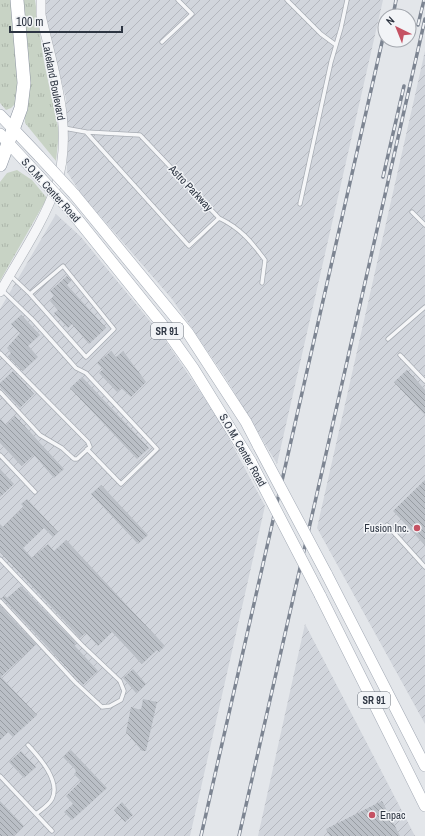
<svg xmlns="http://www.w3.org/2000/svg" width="425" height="836" font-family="'Archivo Narrow',sans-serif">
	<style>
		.industrial { fill: url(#industrial-furrows) }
		.grass { fill: url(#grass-tufts) }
		.building { fill: url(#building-back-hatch) }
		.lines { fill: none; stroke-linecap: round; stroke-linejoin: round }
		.service-casing { stroke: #a8adb4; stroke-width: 5 }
		.tertiary-casing { stroke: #a8adb4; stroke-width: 10 }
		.primary-casing { stroke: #a3aab5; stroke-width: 12 }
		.motorway-casing { stroke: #8b93a0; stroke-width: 14 }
		.service { stroke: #f5f6f8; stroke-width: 3.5 }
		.tertiary { stroke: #f5f6f8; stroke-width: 9 }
		.primary { stroke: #fff; stroke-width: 11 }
		.motorway { stroke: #fff; stroke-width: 13 }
		.rail-casing { stroke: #7d8592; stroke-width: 3.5 }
		.rail { stroke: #f2f4f7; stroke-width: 2; stroke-dasharray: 6; stroke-linecap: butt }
		.primary-bridge-casing { stroke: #a3aab5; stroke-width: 12; stroke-linecap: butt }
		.primary-bridge { stroke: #fff; stroke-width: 11 }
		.poi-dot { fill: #c55263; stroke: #f2f4f7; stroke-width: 1.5 }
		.labels { text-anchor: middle; stroke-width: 3; stroke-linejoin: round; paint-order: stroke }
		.shield { fill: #f2f4f7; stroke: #676e78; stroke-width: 1 }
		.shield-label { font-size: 10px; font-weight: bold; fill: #2c3441 }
		.street-label { font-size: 11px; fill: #2c3441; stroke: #f2f4f7 }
		.poi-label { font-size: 11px; fill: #2c3441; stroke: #f2f4f7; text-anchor: end }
	</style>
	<defs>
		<pattern id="industrial-furrows" width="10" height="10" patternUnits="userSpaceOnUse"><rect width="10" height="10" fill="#d1d5dc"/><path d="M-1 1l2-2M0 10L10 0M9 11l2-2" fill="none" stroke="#b4b7be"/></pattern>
		<pattern id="grass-tufts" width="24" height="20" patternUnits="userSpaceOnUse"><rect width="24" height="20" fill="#c8d3c5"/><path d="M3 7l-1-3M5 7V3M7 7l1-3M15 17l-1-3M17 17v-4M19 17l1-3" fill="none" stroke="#acb6aa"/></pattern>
		<pattern id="building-back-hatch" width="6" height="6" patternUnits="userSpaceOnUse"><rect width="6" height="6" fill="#babfc6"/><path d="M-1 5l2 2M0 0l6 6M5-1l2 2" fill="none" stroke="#979ca2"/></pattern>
	</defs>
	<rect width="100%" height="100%" fill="#e3e6ea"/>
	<path class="industrial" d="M45,0h338l-106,464 -52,-87 -53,-78 -90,-104 -15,-23 -1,-73 -21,-86z
		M425,51v673l-108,-196z
		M56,214l25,23 82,100 55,81 47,88 -75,330h-190v-527z
		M305,624l110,212h-157z"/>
	<path class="grass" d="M0,0h12l8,64 -4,39 -5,5 -5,2 -6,-7z
		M22,0h13l9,62 15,70 -3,29 -31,-38z
		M17,170l15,10 15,18 -47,83v-99l7,-9z"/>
	<path class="building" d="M67,276l4,5 -4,4 39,43 -17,16 -17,-20 -4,4 -14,-15 4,-3 -8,-9 4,-5 -4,-5z
		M21,315l19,20 -12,11 10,11 -15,14 -15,-15 3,-3 -4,-5 13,-15 -9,-9z
		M111,351l5,6 7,-6 23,31 -15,15 -10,-9 -4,4 -18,-19 4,-4 -6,-6z
		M407,370l18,20v25l-31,-33z
		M13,371l21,23 -14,14 -20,-21v-4z
		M82,377l67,71 -12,11 -67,-71z
		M15,416l49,53 -10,9 -20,-23 -12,11 -22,-23v-25l6,7z
		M0,469l14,15 -14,13z
		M425,480v65l-32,-34z
		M101,485l47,50 -10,9 -47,-50z
		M27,499l31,33 -5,5 -9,-9 -21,20 9,10 16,-14 6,7 12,-11 99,106 -6,6 -2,-2 -15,14 -30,-32 -14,14 -12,-13 -6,5 -80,-86v-28l3,3 21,-20 -3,-3z
		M21,586l55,57 -2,2 24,26 -15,14 -81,-87 3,-2 2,2z
		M0,606l36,38 -35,33 36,38 -24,22 -5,-5 -8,8z
		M133,669l13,15 -10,9 -13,-15z
		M143,699l14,3 -11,49h-4l-16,-19 5,-25 10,3z
		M71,750l36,38 -35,32 -8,-8 9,-8 -7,-8 15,-15 -7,-7 2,-2 -1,-3 -12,-12z
		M21,751l15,16 -12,11 -15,-16z
		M0,801l24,25 -11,10h-13z
		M382,801l18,35h-70l-4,-7z
		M122,802l11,13 -8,7 -11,-12z"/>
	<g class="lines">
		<defs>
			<path id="service" d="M287,0l34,34 15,11
				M162,42l30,-28 -14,-14
				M64,128l22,4 103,114 30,-28
				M86,132l54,3 79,83c21,10 32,23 46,42l-3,23
				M300,204l31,-142 10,-34 6,-28
				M412,212l13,13
				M10,275l20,19 56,63 28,-28 -51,-63 -33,28
				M2,290l31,30 43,48 10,5 71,76 -36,35 -34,-35
				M388,339l37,-32
				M0,353l88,89 2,5 -13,12h-3l-12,-11 -22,-13 -40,-43
				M400,355l25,26
				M0,455l35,37
				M387,525l38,42
				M0,559l82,86 38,36 4,10 -3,9 -11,6 -8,1 -27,-25 -75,-81
				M28,745c11,12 33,36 24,54 -3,6 -11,11 -16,15
				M0,776l52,55"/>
			<path id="tertiary" d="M0,292c18,-32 45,-72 56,-106 19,-55 -3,-117 -15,-171v-15"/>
			<path id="primary" d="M0,115l40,42
				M0,134l37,40
				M74,194l114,139 58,89 13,25
				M70,210l91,113 32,45 58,94
				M326,573l99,193
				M320,595l105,211"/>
			<path id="motorway" d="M0,165l21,-57 3,-25 -7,-83"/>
		</defs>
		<use href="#service" class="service-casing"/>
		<use href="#tertiary" class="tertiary-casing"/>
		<use href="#primary" class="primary-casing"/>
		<use href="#motorway" class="motorway-casing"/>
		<use href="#service" class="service"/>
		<use href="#tertiary" class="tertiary"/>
		<use href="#primary" class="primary"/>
		<use href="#motorway" class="motorway"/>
		<defs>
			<path id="rail" d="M393,16l3,-16
				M418,25l6,-25
				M383,177l21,-91
				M201,836l184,-807
				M239,836l186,-817"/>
		</defs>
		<use href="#rail" class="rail-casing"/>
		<use href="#rail" class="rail"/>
		<defs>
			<path id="primary-bridge" d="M40,157l34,37
				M37,174l33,36
				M259,447l67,126
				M251,462l69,133"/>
		</defs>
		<use href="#primary-bridge" class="primary-bridge-casing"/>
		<use href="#primary-bridge" class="primary-bridge"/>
	</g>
	<g class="poi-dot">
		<circle cx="417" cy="528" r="4"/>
		<circle cx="372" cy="815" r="4"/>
	</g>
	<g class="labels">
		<g class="shield">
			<rect x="151" y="323" width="32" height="16" rx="3"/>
			<rect x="358" y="692" width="32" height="16" rx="3"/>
		</g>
		<g class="shield-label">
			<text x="167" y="335">SR 91</text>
			<text x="374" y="704">SR 91</text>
		</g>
		<g class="street-label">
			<text transform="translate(54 81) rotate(79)" y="4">Lakeland Boulevard</text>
			<text transform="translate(191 188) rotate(47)" y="4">Astro Parkway</text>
			<text transform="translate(51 190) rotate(48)" y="4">S.O.M. Center Road</text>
			<text transform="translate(243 450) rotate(60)" y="4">S.O.M. Center Road</text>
		</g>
		<g class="poi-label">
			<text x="409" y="532">Fusion Inc.</text>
			<text x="380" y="819" text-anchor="start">Enpac</text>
		</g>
	</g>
	<g transform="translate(397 28) rotate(317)"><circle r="19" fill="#f2f4f7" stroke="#a3a7ae"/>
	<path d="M0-3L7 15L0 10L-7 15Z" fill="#c55263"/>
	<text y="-6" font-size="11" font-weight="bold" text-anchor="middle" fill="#2c3441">N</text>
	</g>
	<path d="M10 26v6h112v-6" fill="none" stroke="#2c3441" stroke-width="2"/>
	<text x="16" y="26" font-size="12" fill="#2c3441" stroke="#f2f4f7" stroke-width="3" paint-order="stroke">100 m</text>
</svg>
